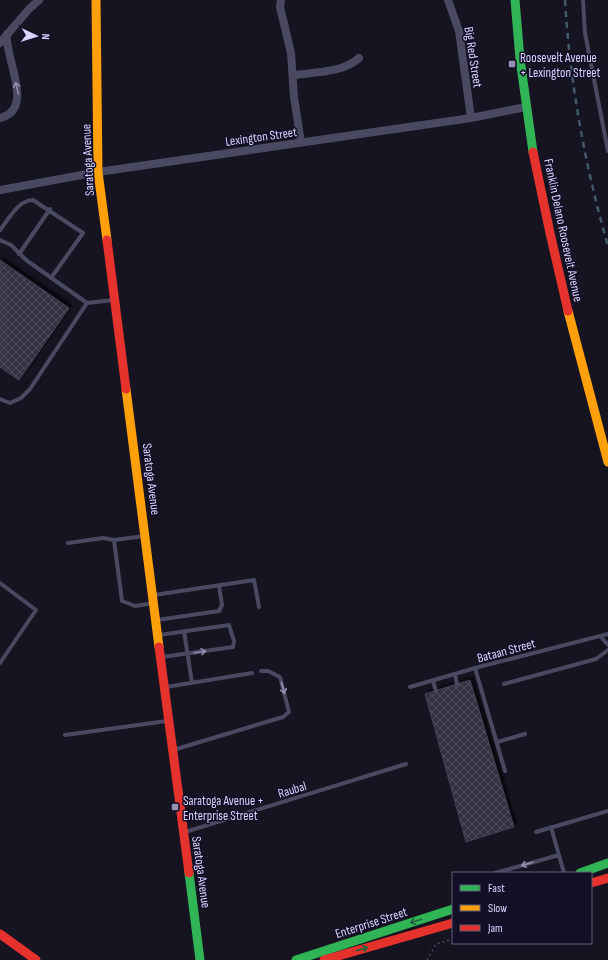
<svg xmlns="http://www.w3.org/2000/svg" width="608" height="960" font-family="'Sofia Sans Condensed',sans-serif">
	<style>
		.building { fill: url(#building-cross-hatch); stroke: #433f54; filter: url(#shadow) }
		.lines { fill: none; stroke-linecap: round; stroke-linejoin: round }
		.path { stroke: #44505f; stroke-width: 1.5; stroke-dasharray: 2 3; stroke-linecap: butt }
		.lane { stroke: #4a4962; stroke-width: 4 }
		.street { stroke: #4a4962; stroke-width: 8 }
		.fast { stroke: #30b455; stroke-width: 9 }
		.slow { stroke: #ff9f0a; stroke-width: 9 }
		.jam { stroke: #e5322d; stroke-width: 9 }
		.rail { stroke: #43596b; stroke-width: 2.5; stroke-dasharray: 6 5; stroke-linecap: butt }
		.oneway { stroke: #928eb0 }
		.oneway2 { stroke: #22623e }
		.poi-dot { fill: #9591b1; stroke: #130f26; stroke-width: 1.5 }
		.labels { text-anchor: middle; stroke-width: 3; stroke-linejoin: round; paint-order: stroke }
		.street-label { font-size: 13px; fill: #d9d4ff; stroke: #130f26 }
		.poi-label { font-size: 13px; fill: #d9d4ff; stroke: #130f26; text-anchor: start }
	</style>
	<defs>
		<pattern id="building-cross-hatch" width="8" height="8" patternUnits="userSpaceOnUse"><rect width="8" height="8" fill="#343243"/><path d="M0 0l8 8M0 8l8-8" fill="none" stroke="#514f5f"/></pattern>
		<filter id="shadow"><feDropShadow dx="3" dy="-3" stdDeviation="1" flood-color="#0009"/></filter>
	</defs>
	<rect width="100%" height="100%" fill="#161421"/>
	<path class="building" d="M0,260l69,48 -50,72 -19,-13z
		M470,680l44,147 -48,15 -41,-148z"/>
	<g class="lines">
		<path class="path" d="M427,960l9,-16 17,-5"/>
		<path class="lane" d="M583,0l2,33 23,118
			M0,230c9,-11 18,-30 33,-30l50,33 -32,45
			M0,240l11,5 15,15 61,43
			M19,254l31,-45
			M0,399l10,4 11,-5 9,-9 57,-86 27,-3
			M144,536l-30,4 8,61 13,5 19,-3
			M68,543l35,-5 11,2
			M0,583l36,27 -36,53
			M154,595l100,-15 5,27
			M157,620l62,-9 3,-6 -3,-19
			M184,631l8,52
			M159,635l70,-10 5,16 -1,6 -71,10
			M600,636l8,9
			M475,668l30,103
			M455,674l2,10
			M433,681l3,10
			M504,684l92,-25 12,-9
			M166,687l86,-14
			M410,687l65,-19 133,-34
			M65,735l102,-14
			M497,742l28,-8
			M173,750l110,-33 6,-5 -9,-35 -12,-6h-7
			M551,827l13,46
			M185,832l221,-68
			M536,832l72,-21
			M495,873l64,-18"/>
		<path class="street" d="M281,0l-1,7 11,46 3,44 7,45
			M448,0l11,31 12,87
			M0,43l29,-34 10,-9
			M294,75c21,-3 49,-2 65,-17
			M0,118c36,-9 4,-60 7,-84
			M0,190l98,-18 373,-54 55,-11"/>
		<path class="fast" d="M515,0l5,59 13,93
			M189,873l11,87
			M580,873l28,-10
			M296,960l157,-51"/>
		<path class="slow" d="M96,0l2,172 9,68
			M568,311l40,151
			M126,389l33,258"/>
		<path class="jam" d="M533,152l17,81 18,78
			M107,240l19,149
			M159,647l30,226
			M591,883l17,-5
			M0,934l36,26
			M324,960l129,-37"/>
		<path class="rail" d="M565,0c5,84 20,166 43,246"/>
	</g>
	<defs><path id="oneway-shaft" d="M-6 0H5M1.5-3L5.5 0L1.5 3" fill="none" stroke-width="1.6" stroke-linecap="round" stroke-linejoin="round"/></defs>
	<g class="oneway">
		<use href="#oneway-shaft" transform="translate(17 88) rotate(-103)"/>
		<use href="#oneway-shaft" transform="translate(200 652) rotate(-9)"/>
		<use href="#oneway-shaft" transform="translate(283 688) rotate(75)"/>
		<use href="#oneway-shaft" transform="translate(527 864) rotate(164)"/>
	</g>
	<g class="oneway2">
		<use href="#oneway-shaft" transform="translate(416 921) rotate(162)"/>
		<use href="#oneway-shaft" transform="translate(362 949) rotate(-16)"/>
	</g>
	<g class="poi-dot">
		<rect x="508" y="60" width="8" height="8" rx="2"/>
		<rect x="171" y="803" width="8" height="8" rx="2"/>
	</g>
	<g class="labels">
		<g class="street-label">
			<text transform="translate(474 57) rotate(81)" y="5">Big Red Street</text>
			<text transform="translate(261 136) rotate(-8)" y="5">Lexington Street</text>
			<text transform="translate(87 160) rotate(-93)" y="5">Saratoga Avenue</text>
			<text transform="translate(564 230) rotate(78)" y="5">Franklin Delano Roosevelt Avenue</text>
			<text transform="translate(152 479) rotate(83)" y="5">Saratoga Avenue</text>
			<text transform="translate(506 650) rotate(-15)" y="5">Bataan Street</text>
			<text transform="translate(292 789) rotate(-17)" y="5">Raubal</text>
			<text transform="translate(202 872) rotate(82)" y="5">Saratoga Avenue</text>
			<text transform="translate(371 922) rotate(-18)" y="5">Enterprise Street</text>
		</g>
		<g class="poi-label">
			<text x="520" y="62">Roosevelt Avenue<tspan x="520" dy="15">+ Lexington Street</tspan></text>
			<text x="183" y="805">Saratoga Avenue +<tspan x="183" dy="15">Enterprise Street</tspan></text>
		</g>
	</g>
	<rect x="452" y="872" width="140" height="72" fill="#130f26" stroke="#625e7d"/>
	<rect x="460" y="885" width="20" height="6" fill="#30b455" stroke="#625e7d"/>
	<text x="488" y="892" font-size="12" fill="#d9d4ff">Fast</text>
	<rect x="460" y="905" width="20" height="6" fill="#ff9f0a" stroke="#625e7d"/>
	<text x="488" y="912" font-size="12" fill="#d9d4ff">Slow</text>
	<rect x="460" y="925" width="20" height="6" fill="#e5322d" stroke="#625e7d"/>
	<text x="488" y="932" font-size="12" fill="#d9d4ff">Jam</text>
	<g transform="translate(36 36) rotate(94)" stroke="#130f26" stroke-width="3" paint-order="stroke">
	<path d="M0-3L7 15L0 10L-7 15Z" fill="#d9d4ff"/>
	<text y="-6" font-size="11" font-weight="bold" text-anchor="middle" fill="#d9d4ff">N</text>
	</g>
</svg>
